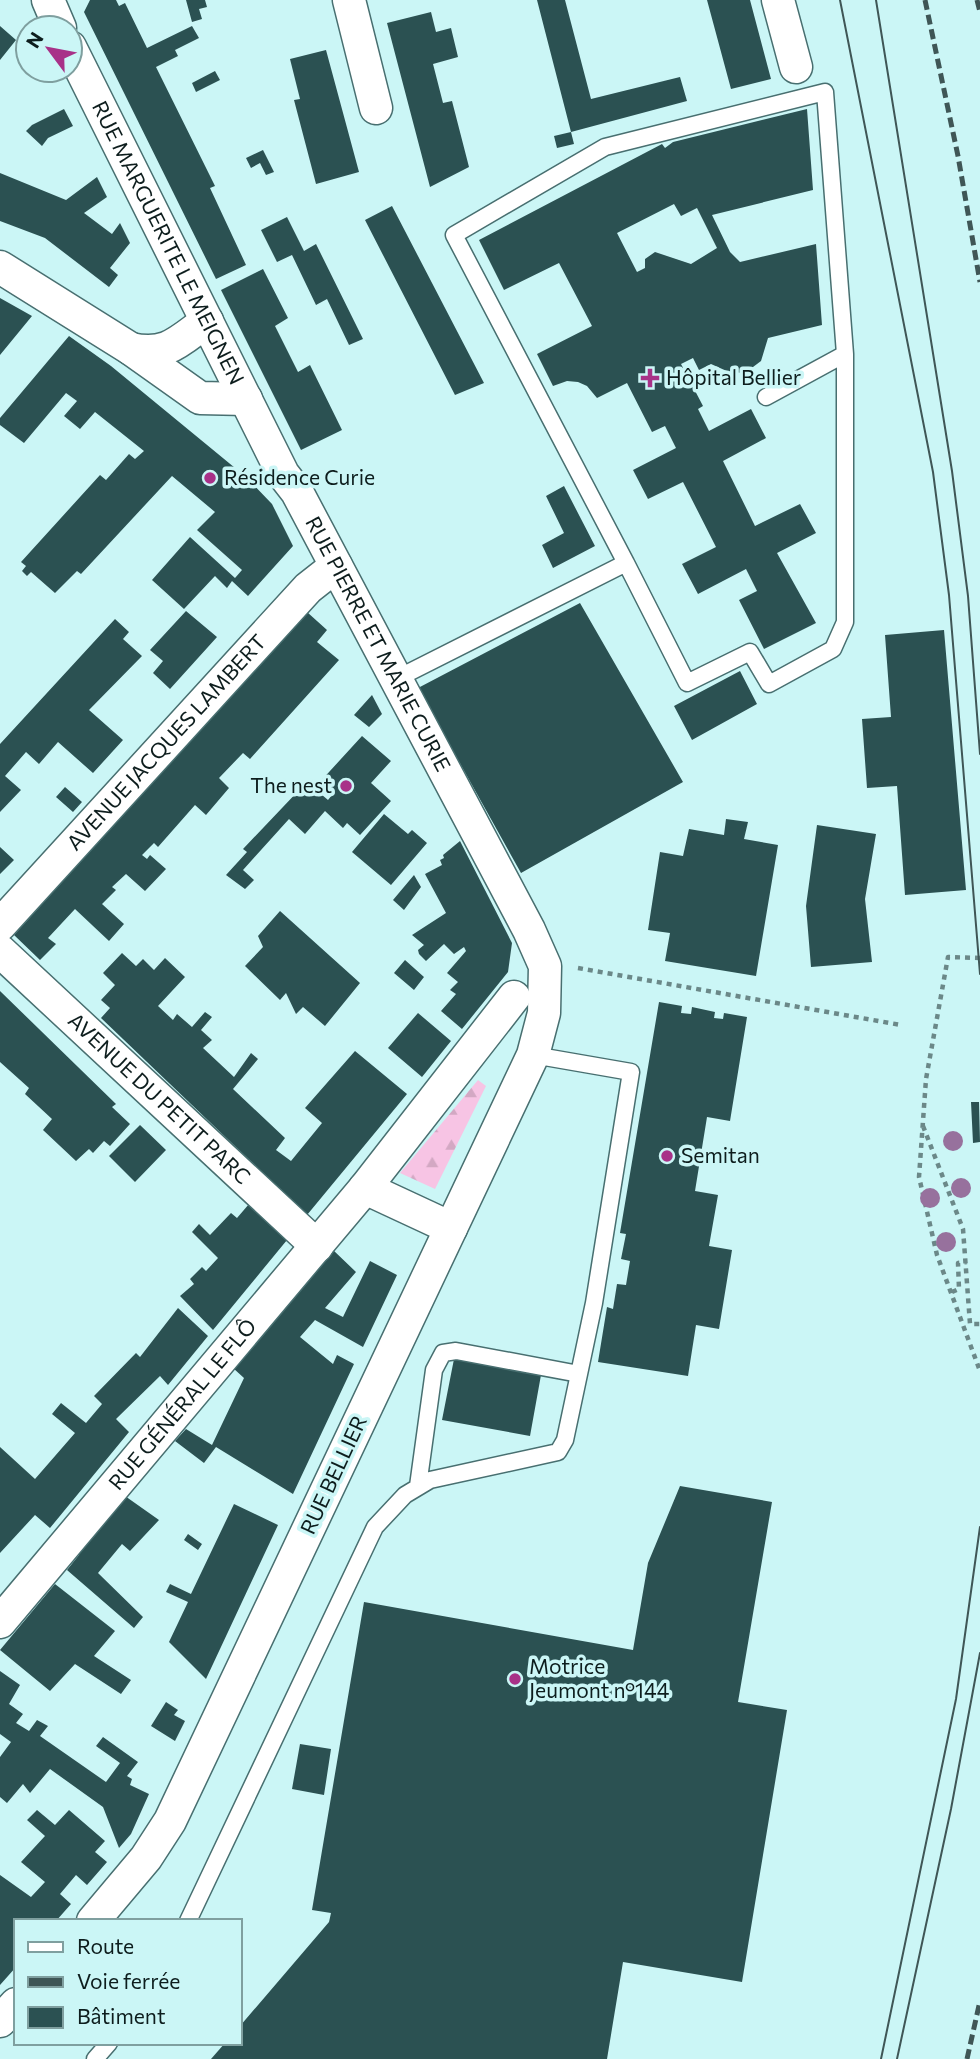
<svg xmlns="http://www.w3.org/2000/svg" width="980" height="2059" font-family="Commissioner,sans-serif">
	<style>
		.forest { fill: url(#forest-firs) }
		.building { fill: #2b5152; fill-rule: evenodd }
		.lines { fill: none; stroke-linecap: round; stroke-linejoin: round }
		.lane-casing { stroke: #486f70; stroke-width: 19 }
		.street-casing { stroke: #486f70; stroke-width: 35 }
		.path { stroke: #6b8888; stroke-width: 4.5; stroke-dasharray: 5 5; stroke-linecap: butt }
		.lane { stroke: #fff; stroke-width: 16 }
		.street { stroke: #fff; stroke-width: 32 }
		.tram { stroke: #3f5656; stroke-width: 2 }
		.rail { stroke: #3f5656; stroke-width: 5; stroke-dasharray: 10 5; stroke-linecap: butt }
		.tree { fill: #97719d }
		.poi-dot { fill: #a83188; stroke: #cbf6f6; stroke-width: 2.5 }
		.labels { text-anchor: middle; stroke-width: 7; stroke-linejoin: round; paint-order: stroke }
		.street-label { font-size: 21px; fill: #0d1d1d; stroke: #cbf6f6 }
		.poi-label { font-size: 21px; fill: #0d1d1d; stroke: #cbf6f6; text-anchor: start }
	</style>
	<defs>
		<pattern id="forest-firs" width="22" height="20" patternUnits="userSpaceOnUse" patternTransform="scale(1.75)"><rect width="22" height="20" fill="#f7c4e4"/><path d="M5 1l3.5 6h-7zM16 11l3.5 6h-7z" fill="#d3a8c3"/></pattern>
	</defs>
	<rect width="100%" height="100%" fill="#cbf6f6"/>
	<path class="forest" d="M478,1080l8,6 -51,103 -35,-16z"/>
	<path class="building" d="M90,0h26l3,6 6,-3 22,45 45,-22 7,12 -24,12 3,6 -22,11 59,119 -5,2 36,77 -30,14 -132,-267z
		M186,0h19l2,7 -8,2 3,10 -10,3z
		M537,0h28l26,99 89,-22 7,24 -116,31z
		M707,0h43l21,79 -40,10z
		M431,12l5,20 15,-4 7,29 -25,7 10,39 9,-2 17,66 -39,20 -43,-164z
		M0,26l16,14 -16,20z
		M326,50l33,122 -43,12 -22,-84 6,-1 -10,-40z
		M215,71l5,9 -24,12 -4,-9z
		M64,109l9,17 -25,12 -6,8 -16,-15 6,-6z
		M807,109l6,81 -101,25 18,37 10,10 76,-18 6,81 -54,13 -7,23 -16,12 -16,-1 -18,-8 -12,6 -6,-12 -12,6 22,42 -5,3 11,22 42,-22 15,29 -43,23 32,65 45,-22 16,29 -39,20 39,70 -52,26 -25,-49 18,-9 -11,-22 -48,25 -16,-30 34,-17 -33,-65 -35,17 -15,-29 43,-22 -11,-22 -13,6 -25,-49 -30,15 -10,-12 -9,-4 -11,-1 -14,5 -16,-32 55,-28 -33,-63 -55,27 -25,-50 183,-96 3,4 8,-6zM674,204l7,12 16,-8 20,40 -26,16 -36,-12 -10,7v9l-8,4 -20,-39z
		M571,132l3,12 -17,4 -3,-12z
		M263,150l11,22 -8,3 -6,-12 -9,5 -5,-10z
		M0,173l66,27 31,-23 10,20 -23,16 28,21 8,-11 10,20 -20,25 8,7 -9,12 -64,-49 -45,-17z
		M392,206l92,177 -29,12 -90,-175z
		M287,217l17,34 12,-7 47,95 -14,6 -22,-46 -11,6 -24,-50 -15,7 -16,-32z
		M263,269l25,49 -13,8 23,46 12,-7 32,65 -41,20 -80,-160z
		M0,298l32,18 -32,39z
		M69,336l42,30 135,111 26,27 21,42 -45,50 -16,-15 -5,7 -12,-12 -31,33 -32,-29 38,-43 45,41 7,-8 -45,-40 18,-18 -43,-36 -91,98 -4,-3 -22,22 -24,-21 -4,4 -5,-5 4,-5 -5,-4 79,-87 6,5 23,-26 6,5 9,-8 -49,-39 -15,17 -16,-13 13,-15 -11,-8 -42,50 -24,-18v-7z
		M564,486l31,60 -42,22 -11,-23 22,-12 -18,-37z
		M580,603l103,179 -162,91 -103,-185z
		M186,611l31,26 -47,52 -17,-16 10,-12 -13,-11z
		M307,612l20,18 -10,12 22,18 -89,99 -7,-6 -24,25 10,10 -23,27 -11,-10 -37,42 -4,-4 -12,12 5,4 3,-4 16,14 -21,22 -19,-17 -14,13 4,3 -14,14 22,20 -15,17 -34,-32 -27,29 8,6 -16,16 -26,-25z
		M115,619l14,13 -6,7 19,17 -53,54 34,30 -30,33 -35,-31 -19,22 -13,-12 -21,24 16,14 -21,22v-68z
		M944,630l22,260 -61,5 -8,-109 -30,2 -5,-69 29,-2 -6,-82z
		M740,671l17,33 -65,36 -18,-34z
		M372,695l10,19 -13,13 -15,-12z
		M362,736l29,25 -20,22 20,18 -31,34 -13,-12 -4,5 -18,-17 -20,23 -16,-15 -46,51 11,10 -9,9 -19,-14 21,-23 -4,-3 58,-61 8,8 6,-7 13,11 4,-5 -13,-12z
		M65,787l17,15 -9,10 -17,-15z
		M384,814l24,20 4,-4 15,13 -36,42 -39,-33z
		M726,819l22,3 -4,17 34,6 -22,131 -91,-15 5,-28 -22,-3 12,-78 23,4 6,-27 35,6z
		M817,825l59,9 -11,65 7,63 -61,5 -5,-61z
		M460,841l52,102 -4,29 -46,57 -21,-18 15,-17 -6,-4 8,-8 -11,-9 19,-22 -2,-4 -10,7 -10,-10 -18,17 -7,-7 -1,-4 6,-5 -12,-10 34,-22 -21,-39 17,-9 -2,-5 4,-2 -1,-3z
		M0,847l14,13 -14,14z
		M414,875l7,12 -17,23 -11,-10z
		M280,911l80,72 -35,43 -22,-19 -7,7 -10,-21 -6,7 -35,-34 18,-19 -5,-11z
		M122,953l14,13 7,-7 11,11 11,-12 20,19 -27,29 15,14 4,-6 15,13 13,-15 7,5 -11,13 11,10 -9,8 31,29 17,-24 7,6 -25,30 52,49 -9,12 15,11 31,-38 -17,-15 50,-57 52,43 -100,121 -206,-197 9,-10 -9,-8 14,-15 -12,-12z
		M405,960l19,17 -10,13 -20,-17z
		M0,991l116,113 -4,3 18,17 -20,22 -6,-5 -11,12 -4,-4 -13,12 -33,-31 9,-11 -27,-25 4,-6 -29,-26z
		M659,1002l23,4 -1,7 10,1 1,-7 23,5 -1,6 9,1 1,-6 23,4 -17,104 -23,-4 -12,74 23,4 -9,51 23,4 -13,79 -23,-4 -8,51 -90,-14 9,-55 6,2 4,-25 9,1 4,-24 -9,-2 5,-25 -6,-1z
		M418,1013l33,28 -29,36 -34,-29z
		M971,1102h8l1,40 -7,1z
		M140,1125l26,25 -31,32 -26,-26z
		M249,1204l38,36 -74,90 -33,-34 14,-12 -4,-5 12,-12 4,4 12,-13 -26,-26 7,-8 11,11 21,-22 6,5z
		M332,1249l24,23 -31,36 18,9 27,-56 27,14 -34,72 -48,-27 -15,17 33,27 4,-9 17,9 -61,130 -77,-47 -12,16 -29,-22 11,-12 26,16 32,-67 -11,-10z
		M178,1308l30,28 -40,49 -8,-9 -44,43 13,13 -79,96 -15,-13 -35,38v-106l35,32 40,-46 -23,-19 9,-11 25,20 16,-19 -8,-8 42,-43 4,4z
		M454,1359l87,16 -11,61 -88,-16z
		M680,1486l92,16 -34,200 49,8 -45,272 -119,-20 -16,97h-396l14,-16h15v-17l89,-104 2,-9 -19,-3 52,-308 269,48 15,-87z
		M125,1496l34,24 -29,31 -8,-7 -24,29 45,44 -9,11 -67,-58 12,-15 -2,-3z
		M234,1504l44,21 -72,154 -37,-37 19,-40 -22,-10 4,-8 21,10z
		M188,1534l14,10 -4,6 -14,-10z
		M55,1584l60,47 -21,25 37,24 -10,14 -46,-30 -25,27 -50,-41z
		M0,1671l20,14 -11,19 14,10 -7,9 13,8 8,-11 11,6 -8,10 66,46 14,-19 -24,-17 7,-9 35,25 -11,14 5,3 -2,6 19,9 -18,40 -12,14 -16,-41 -53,-38 -20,24 -7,-9 -16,19 -7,-6v-40l11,-15 -11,-8z
		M166,1702l12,8 -4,5 11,6 -10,20 -24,-15z
		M300,1744l31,5 -7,46 -32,-6z
		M37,1810l18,15 14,-15 36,31 -10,11 12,10 -20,23 -11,-10 -16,19 11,10 -15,17h-40v46l-16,18v-110l31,22 14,-15 -24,-20 24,-26 -18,-16z"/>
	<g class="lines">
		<defs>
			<path id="lane" d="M626,563l-172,-328 151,-88 220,-55 20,262 -79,43
				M396,679l230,-116 61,120 63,-31 19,32 64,-35 12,-27v-268
				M533,1055l98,17 -37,231 -15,71
				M188,1921l187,-394 30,-32 25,-15 128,-28 7,-12 14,-66 -123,-23 -13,2 -9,17 -16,116
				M95,2059l14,-16"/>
			<g id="street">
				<path d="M48,0l12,28"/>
				<path d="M349,0l27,108"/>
				<path d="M778,0l18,67"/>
				<path id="s1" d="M70,47l213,427 14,18 232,438 16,36 -1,47 -11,42 -363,766 -24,37 -53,63"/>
				<path d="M0,267l131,82 69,49 46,1"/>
				<path d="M131,349c36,8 48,-8 76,-28"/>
				<path id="s2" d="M0,925l308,-337 28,-22"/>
				<path id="s3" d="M0,951l317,295"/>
				<path d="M365,1188l86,40"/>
				<path id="s4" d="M0,1622l365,-434 149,-191"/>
				<path d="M0,2021l16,-17"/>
			</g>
		</defs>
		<use href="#lane" class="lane-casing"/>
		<use href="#street" class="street-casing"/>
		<path class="path" d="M980,958l-32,-1 -22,122 -7,98 18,78 43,116
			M578,968l323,57
			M923,1126l40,103 7,95h10
			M952,1292l7,-3 -1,-26 9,-1"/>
		<use href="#lane" class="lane"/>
		<use href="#street" class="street"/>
		<path class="tram" d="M840,0l93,472 16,123 31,379
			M876,0l76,471 16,125 12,158
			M881,2059l75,-360 24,-172
			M897,2059l54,-250 29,-156"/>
		<path class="rail" d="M925,0l33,156 22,126
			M977,0l3,12
			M967,2059l13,-58"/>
	</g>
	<g class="tree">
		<circle cx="953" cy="1141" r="10"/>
		<circle cx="961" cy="1188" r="10"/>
		<circle cx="930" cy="1198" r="10"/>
		<circle cx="946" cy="1242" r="10"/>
	</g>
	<g class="poi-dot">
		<path d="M646.5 367.5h7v7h7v7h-7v7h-7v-7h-7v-7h7z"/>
		<circle cx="210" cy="478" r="7"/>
		<circle cx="346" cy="786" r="7"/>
		<circle cx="667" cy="1156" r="7"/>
		<circle cx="515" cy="1679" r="7"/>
	</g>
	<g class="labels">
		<g class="street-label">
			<text dy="7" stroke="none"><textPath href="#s1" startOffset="219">RUE MARGUERITE LE MEIGNEN</textPath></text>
			<text dy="7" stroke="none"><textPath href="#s1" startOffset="672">RUE PIERRE ET MARIE CURIE</textPath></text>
			<text dy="7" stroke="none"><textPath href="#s2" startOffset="247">AVENUE JACQUES LAMBERT</textPath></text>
			<text dy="7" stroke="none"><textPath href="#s3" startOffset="217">AVENUE DU PETIT PARC</textPath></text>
			<text dy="7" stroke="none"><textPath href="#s4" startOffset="284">RUE GÉNÉRAL LE FLÔ</textPath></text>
			<text transform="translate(334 1475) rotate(-65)" y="7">RUE BELLIER</text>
		</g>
		<g class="poi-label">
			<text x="666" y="385">Hôpital Bellier</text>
			<text x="224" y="485">Résidence Curie</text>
			<text x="332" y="793" text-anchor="end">The nest</text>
			<text x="681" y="1163">Semitan</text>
			<text x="529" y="1674">Motrice<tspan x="529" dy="24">Jeumont n°144</tspan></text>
		</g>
	</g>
	<rect x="14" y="1919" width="228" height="126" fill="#cbf6f6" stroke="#7f9f9f" stroke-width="2"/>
	<rect x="28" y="1942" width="35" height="10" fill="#ffffff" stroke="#7f9f9f" stroke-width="2"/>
	<text x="77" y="1954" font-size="21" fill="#0d1d1d">Route</text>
	<rect x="28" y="1977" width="35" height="10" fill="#3f5656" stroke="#7f9f9f" stroke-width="2"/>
	<text x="77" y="1989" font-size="21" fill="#0d1d1d">Voie ferrée</text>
	<rect x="28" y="2007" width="35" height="21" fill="#2b5152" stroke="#7f9f9f" stroke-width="2"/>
	<text x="77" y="2024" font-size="21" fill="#0d1d1d">Bâtiment</text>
	<g transform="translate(49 49) rotate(302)"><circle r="33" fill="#cbf6f6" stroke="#7f9f9f" stroke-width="2"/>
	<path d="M0-5L12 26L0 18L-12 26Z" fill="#a83188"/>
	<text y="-10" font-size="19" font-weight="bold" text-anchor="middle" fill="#0d1d1d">N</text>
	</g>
</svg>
